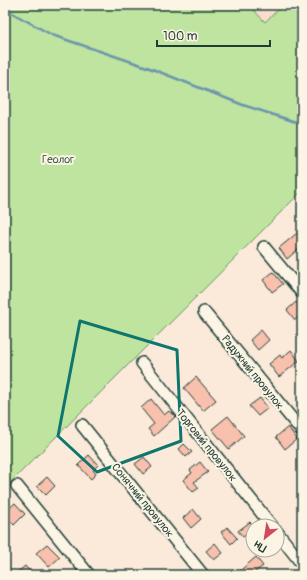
<svg xmlns="http://www.w3.org/2000/svg" width="307" height="580" font-family="Pangolin,sans-serif">
	<style>
		.built { fill: #faddcc }
		.green { fill: #bee49f; stroke: #6e906a }
		.lines { fill: none; stroke-linecap: round; stroke-linejoin: round }
		.stream { stroke: #6c95ac; stroke-width: 2.5 }
		.building { fill: #f8c0ad; stroke: #1f3d34 }
		.minor-casing { stroke: #1f3d34; stroke-width: 14 }
		.minor { stroke: #fcf5e5; stroke-width: 11 }
		.marked { fill: none; stroke: #0f766e; stroke-width: 3; stroke-linejoin: round }
		.labels { text-anchor: middle; stroke-width: 4; stroke-linejoin: round; paint-order: stroke }
		.park-label { font-size: 11px; fill: #3f5e49; stroke: #fcf5e5 }
		.street-label { font-size: 11px; fill: #1f3d34; stroke: #fcf5e5 }
	</style>
	<rect width="100%" height="100%" fill="#fbeada"/>
	<filter id="ink" filterUnits="userSpaceOnUse"><feTurbulence type="fractalNoise" baseFrequency=".025" numOctaves="2"/><feDisplacementMap in="SourceGraphic" scale="8" xChannelSelector="R" yChannelSelector="G"/><feConvolveMatrix kernelMatrix="1 2 1 2 8 2 1 2 1" color-interpolation-filters="sRGB"/></filter>
	<g filter="url(#ink)">
		<path class="built" d="M249,5h34l-18,17z"/>
		<path class="green" d="M5,5h244l16,17 18,-17h19v186l-297,297z"/>
		<g class="lines">
			<path class="stream" d="M5,9l47,26 95,32 96,38 59,19"/>
		</g>
		<path class="building" d="M302,229v17l-15,13 -8,-11z
			M273,272l10,12 -11,8 -9,-12z
			M296,302l6,6v6l-7,6 -8,-10z
			M261,330l8,10 -11,10 -8,-10z
			M291,350l8,11 -20,16 -10,-13 11,-9 2,3z
			M196,377l20,23 -13,11 -19,-23z
			M260,398l8,10 -10,8 -9,-10z
			M151,399l13,16 5,-4 6,6 -21,19 -6,-7 6,-5 -13,-16z
			M228,416l16,20 -15,13 -17,-20z
			M288,427l9,12 -12,10 -9,-12z
			M184,444l8,8 -6,5 -7,-8z
			M89,455l9,10 -5,5 3,4 -5,5 -13,-14z
			M144,457l8,10 -9,7 -8,-10z
			M200,462l8,10 -14,10 5,6 -6,4 -10,-12 9,-7 -2,-3z
			M47,477l8,9 -9,9 -9,-9z
			M15,503l10,11 -11,11 -9,-10v-3z
			M193,509l8,10 -10,9 -8,-10z
			M250,522l3,3v4l-10,8 -5,-6z
			M227,527l10,11 -6,6 -10,-12z
			M215,543l8,10 -9,7 -8,-9z
			M47,544l13,13 -11,10 -13,-14z
			M256,557l7,9 -12,9h-16z
			M25,566l8,9h-19z"/>
		<g class="lines">
			<defs>
				<path id="minor" d="M264,247l38,46
					M204,312l98,119
					M142,363l130,163
					M82,425l121,150
					M17,486l72,89
					M277,532l25,32"/>
			</defs>
			<use href="#minor" class="minor-casing"/>
			<use href="#minor" class="minor"/>
		</g>
	</g>
	<path class="marked" d="M80,321l97,29 4,91 -84,31 -39,-36z"/>
	<g class="labels">
		<g class="park-label">
			<text x="58" y="163">Геолог</text>
		</g>
		<g class="street-label">
			<text transform="translate(253 372) rotate(51)" y="4">Радужний провулок</text>
			<text transform="translate(207 445) rotate(51)" y="4">Торговий провулок</text>
			<text transform="translate(143 500) rotate(51)" y="4">Сонячний провулок</text>
		</g>
	</g>
	<rect width="307" height="580" fill="none" stroke="#fcf5e5" stroke-width="20"/>
	<rect x="10" y="10" width="287" height="560" fill="none" stroke="#1f3d34" stroke-width="1.5" filter="url(#ink)"/>
	<g transform="translate(265 538) rotate(210)"><circle r="19" fill="#fcf5e5" stroke="#a4ab9e"/>
	<path d="M0-3L7 15L0 10L-7 15Z" fill="#d1495b"/>
	<text y="-6" font-size="11" font-weight="bold" text-anchor="middle" fill="#1f3d34">Пн</text>
	</g>
	<path d="M157 40v6h113v-6" fill="none" stroke="#1f3d34" stroke-width="2"/>
	<text x="163" y="40" font-size="12" fill="#1f3d34" stroke="#fcf5e5" stroke-width="3" paint-order="stroke">100 m</text>
</svg>
